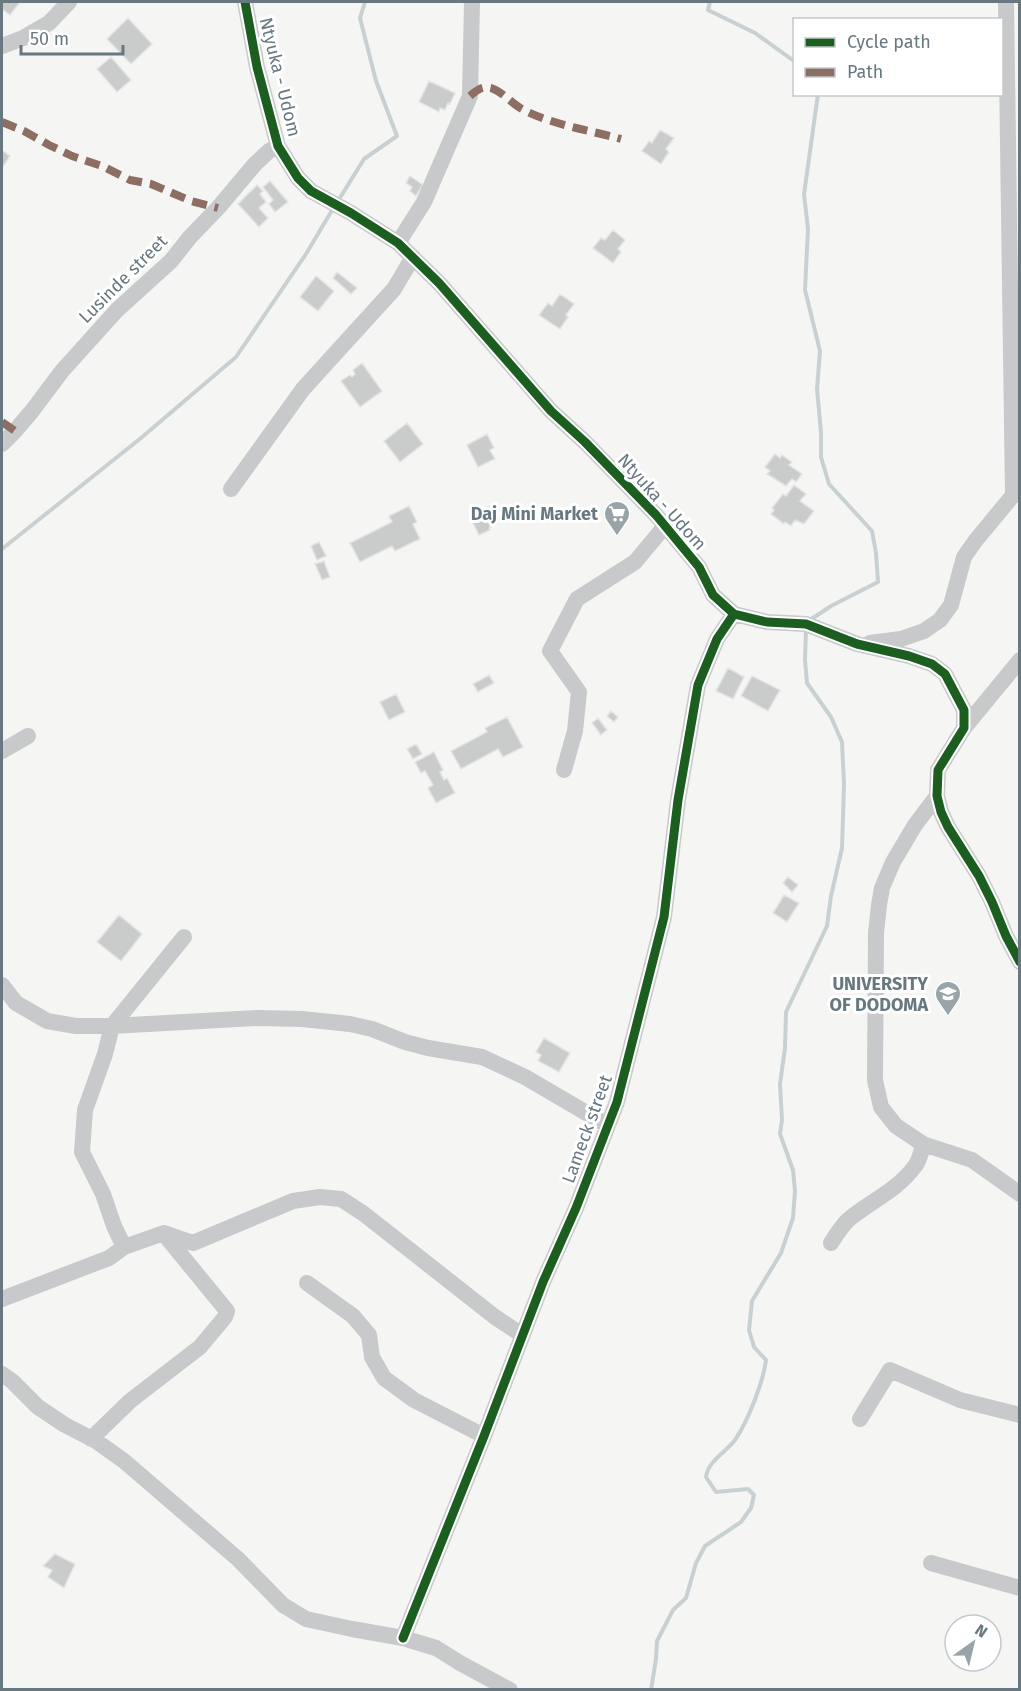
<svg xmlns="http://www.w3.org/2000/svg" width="1021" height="1691" font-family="'Fira Sans',sans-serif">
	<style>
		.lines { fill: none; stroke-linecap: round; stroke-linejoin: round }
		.stream { stroke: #c8d0d2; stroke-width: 4 }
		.building { fill: #cacccc; stroke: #e4e4e4; stroke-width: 1.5 }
		.minor { stroke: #c7c9ca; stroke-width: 16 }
		.quiet { stroke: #8d6e63; stroke-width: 8; stroke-dasharray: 15 8; stroke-linecap: butt }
		.cycleway-casing { stroke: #fff; stroke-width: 13 }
		.cycleway { stroke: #1b5e20; stroke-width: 9 }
		.labels { text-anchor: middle; stroke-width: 6; stroke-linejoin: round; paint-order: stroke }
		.street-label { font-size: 18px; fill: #687880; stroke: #fff }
		.poi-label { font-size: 18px; font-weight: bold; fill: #687880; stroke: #fff; text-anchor: end }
	</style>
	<rect width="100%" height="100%" fill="#f5f5f4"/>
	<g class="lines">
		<path class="stream" d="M710,2l-2,8 47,23 39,28
			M338,201l26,-42 33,-23 -21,-55 -16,-63 5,-16
			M2,549l139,-111 95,-81 70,-103 28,-47
			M810,620l21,-14 47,-24 -2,-29 -4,-22 -43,-47 -8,-27v-25l-4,-43 3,-38 -15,-61 3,-61 -4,-35 14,-100
			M651,1690l5,-31 1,-18 16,-31 13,-12 10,-35 9,-17 36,-24 10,-14 3,-13 -6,-6 -32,3 -10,-15c2,-16 19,-24 29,-37 13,-19 28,-57 31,-80l-12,-13 -5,-17 3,-29 29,-48 12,-35 2,-27 -2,-21 -13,-36 2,-14 -2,-36 5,-36 1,-36 41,-86 4,-30 11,-48 2,-64 -2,-42 -11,-25 -24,-34 -2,-23 1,-31"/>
	</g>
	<path class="building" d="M2,2h18l-10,13 -8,-6z
		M128,18l24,26 -21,20 -24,-25z
		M111,57l20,23 -14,12 -20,-23z
		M429,81l26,12 -5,11 -2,-1 -3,7 -5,-2 -1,4 -20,-10z
		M660,130l14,8 -8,11 3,3 -8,12 -19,-13 7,-10 3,2z
		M2,150l8,6 -8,12z
		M410,176l13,9 -7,11 -6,-5 2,-4 -6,-4z
		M270,181l18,21 -13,10 -6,-8 4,-4 -10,-13z
		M257,185l6,6 -3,3 6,8 -7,6 9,10 -9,9 -21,-23z
		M613,230l12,10 -7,9 3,3 -8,11 -20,-15 8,-10 4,2z
		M337,272l20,16 -6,6 -18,-16z
		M316,276l18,15 -16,20 -18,-14z
		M560,294l14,10 -8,11 2,2 -8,12 -21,-14 9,-12 4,3z
		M362,363l20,28 -22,16 -19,-26 9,-6 2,2 3,-3 -2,-4z
		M407,423l16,21 -23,18 -16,-21z
		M487,434l7,14 -4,2 5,9 -17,8 -11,-22z
		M775,454l5,4 2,-3 10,7 -3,3 13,9 -6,8 -4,-3 -6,7 -19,-12 3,-3 -5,-4z
		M794,485l12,9 -6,7 14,10 -10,13 -9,-4 -4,6 -6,-4 -1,2 -13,-10 3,-4 -2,-2 11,-14 3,2z
		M409,506l8,16 -4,2 7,15 -25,12 -3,-5 -32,16 -10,-19 42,-21 -3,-6z
		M490,506l8,17 -9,5 1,2 -11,5 -8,-16 7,-3 -1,-4z
		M319,542l7,14 -9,4 -6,-14z
		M324,561l6,16 -8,3 -7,-16z
		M728,668l16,9 -11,22 -17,-8z
		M489,675l5,8 -16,9 -5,-8z
		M752,676l28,14 -12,21 -27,-15z
		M396,694l9,18 -16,8 -9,-18z
		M611,711l7,6 -4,5 -7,-6z
		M507,717l16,30 -20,10 -5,-8 -37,20 -10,-18 36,-19 -2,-4z
		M598,718l9,12 -6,5 -9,-12z
		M416,744l6,10 -9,5 -6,-10z
		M434,752l9,18 -3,2 4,8 3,-2 8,15 -19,10 -8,-15 5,-3 -8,-14 -4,2 -6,-11z
		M788,877l10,8 -6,7 -9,-9z
		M784,895l15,8 -12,19 -14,-9z
		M119,915l23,19 -21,27 -24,-19z
		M544,1038l26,15 -11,19 -21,-11 3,-6 -5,-3z
		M55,1554l20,10 -11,24 -16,-11 4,-7 -9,-4z"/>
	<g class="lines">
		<path class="minor" d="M245,2l12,65 21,79 20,32 13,13 40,22 47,30 41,40 112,128 34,31 71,73 43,52 14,28 21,19 33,8 39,2 51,20 52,12 23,8 13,10 19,36v18l-26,42 -1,26 4,16 7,15 31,49 13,26 14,34 14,26
			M1006,2l7,493
			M2,46l21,-8 26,-15 20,-21
			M398,243l26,-41 46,-106 2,-94
			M2,444l13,-13 17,-20 30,-40 55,-61 54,-49 19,-24 28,-29 37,-44 14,-13 9,-5
			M231,489l72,-100 91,-100 19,-32
			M870,643l31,-4 23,-8 16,-11 11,-15 13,-48 12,-17 43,-52
			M964,728l56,-68
			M2,751l26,-15
			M564,770l11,-39 4,-39 -29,-41 27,-52 58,-37 30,-36
			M937,796l-22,29 -22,37 -11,26 -3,17 -3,28 -1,147 6,27 15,19 27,18 49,16 48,34
			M2,985l14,18 31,18 29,5h36l146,-8 44,1 48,5 22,5 33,13 23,6 54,9 43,20 82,48
			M831,1243c5,-8 10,-16 17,-23 21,-18 50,-30 67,-54 5,-6 6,-14 8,-22
			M124,1247l-10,-21 -11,-32 -21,-42 3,-42 20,-56 7,-28 72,-89
			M307,1283l46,33 16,19 3,22 12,21 30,22 70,36
			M2,1299l107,-41 15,-11 40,-14 29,10 100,-42 27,-4 21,2 23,15 131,103 27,18
			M2,1374l10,7 26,26 27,18 31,16 28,20 114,98 45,46 23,14 46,10 51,9 33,10 24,15 50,27
			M860,1419l30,-49 70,30 60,15
			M91,1439l39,-38 70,-54 25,-30 2,-6 -63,-77
			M931,1563l89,25
			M403,1638l81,-202 59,-154 33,-74 41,-106 47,-185 14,-117 20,-115 19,-46 17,-25"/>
		<path class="quiet" d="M470,96c7,-6 12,-10 21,-8 12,4 20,15 31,21 30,16 67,21 99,30
			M2,122l22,9 25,14 23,11 30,10 28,14 21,4 40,17 27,7
			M2,422l13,9"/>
		<defs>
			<path id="cycleway" d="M245,2l12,65 21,79 20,32 13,13 40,22 47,30 41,40 112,128 34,31 71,73 43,52 14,28 21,19 33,8 39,2 51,20 52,12 23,8 13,10 19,36v18l-26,42 -1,26 4,16 7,15 31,49 13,26 14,34 14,26
				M403,1638l81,-202 59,-154 33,-74 41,-106 47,-185 14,-117 20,-115 19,-46 17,-25"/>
		</defs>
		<use href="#cycleway" class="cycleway-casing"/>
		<use href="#cycleway" class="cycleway"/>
	</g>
	<defs>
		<symbol id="supermarket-pin" viewBox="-11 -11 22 30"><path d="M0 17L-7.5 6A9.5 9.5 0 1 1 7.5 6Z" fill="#99a4a9" stroke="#fff"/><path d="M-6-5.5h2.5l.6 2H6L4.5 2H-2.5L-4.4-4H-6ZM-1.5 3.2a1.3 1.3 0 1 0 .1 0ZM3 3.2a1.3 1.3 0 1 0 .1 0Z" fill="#fff"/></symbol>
		<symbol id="university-pin" viewBox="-11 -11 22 30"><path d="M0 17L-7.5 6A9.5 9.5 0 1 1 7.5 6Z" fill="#99a4a9" stroke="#fff"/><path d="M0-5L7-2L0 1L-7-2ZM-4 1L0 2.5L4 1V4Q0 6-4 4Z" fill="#fff"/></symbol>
	</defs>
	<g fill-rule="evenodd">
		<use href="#supermarket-pin" x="602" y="499" width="30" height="40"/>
		<use href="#university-pin" x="933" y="979" width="30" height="40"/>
	</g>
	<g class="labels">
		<g class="street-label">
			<text transform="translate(280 77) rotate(76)" y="6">Ntyuka - Udom</text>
			<text transform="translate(123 279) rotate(-45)" y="6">Lusinde street</text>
			<text transform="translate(662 502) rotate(48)" y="6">Ntyuka - Udom</text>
			<text transform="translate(587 1129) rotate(-70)" y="6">Lameck street</text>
		</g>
		<g class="poi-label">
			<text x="598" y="520">Daj Mini Market</text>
			<text x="928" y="990">UNIVERSITY<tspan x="928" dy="21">OF DODOMA</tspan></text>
		</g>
	</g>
	<rect width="1021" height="1691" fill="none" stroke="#687880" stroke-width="6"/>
	<rect x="793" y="18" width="210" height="78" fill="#ffffff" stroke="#c3c9cc" stroke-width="1.5"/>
	<rect x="805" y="38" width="30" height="9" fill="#1b5e20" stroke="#c3c9cc" stroke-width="1.5"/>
	<text x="847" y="48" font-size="18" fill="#687880">Cycle path</text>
	<rect x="805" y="68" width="30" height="9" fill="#8d6e63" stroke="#c3c9cc" stroke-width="1.5"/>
	<text x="847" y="78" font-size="18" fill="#687880">Path</text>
	<g transform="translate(973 1643) rotate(34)"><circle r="28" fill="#ffffff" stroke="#c3c9cc" stroke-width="1.5"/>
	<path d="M0-4.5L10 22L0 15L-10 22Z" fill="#99a4a9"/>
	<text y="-9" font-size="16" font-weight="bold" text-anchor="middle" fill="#687880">N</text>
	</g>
	<path d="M21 45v9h102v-9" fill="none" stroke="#687880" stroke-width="3"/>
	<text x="30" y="45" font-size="18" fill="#687880" stroke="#ffffff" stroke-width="4.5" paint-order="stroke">50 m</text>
</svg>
